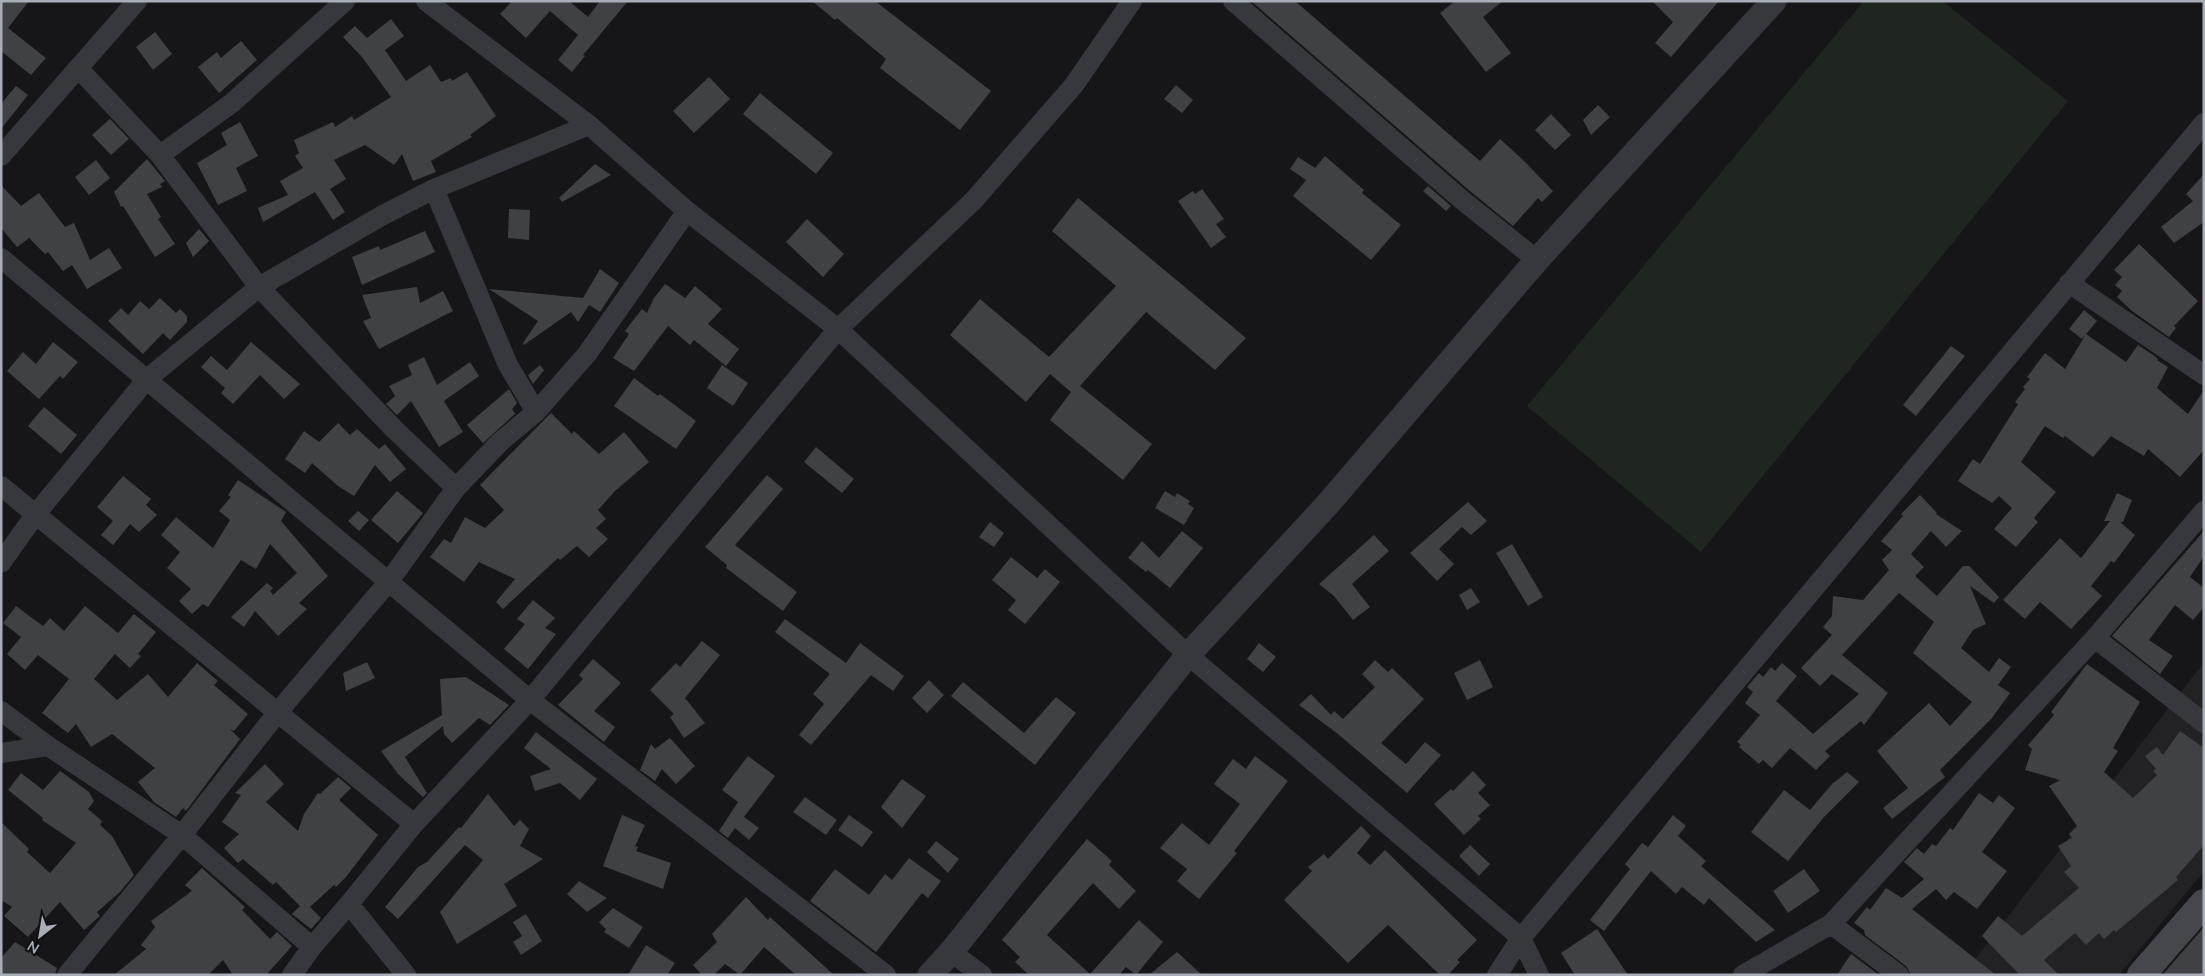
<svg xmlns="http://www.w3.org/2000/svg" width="2205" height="976" font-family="Lato,sans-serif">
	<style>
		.built { fill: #222225 }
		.green { fill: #1e261f }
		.building { fill: #404145 }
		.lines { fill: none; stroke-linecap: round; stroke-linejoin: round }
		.minor { stroke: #37383d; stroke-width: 20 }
		.tertiary { stroke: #37383d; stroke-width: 25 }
		.secondary { stroke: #45474d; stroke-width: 28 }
	</style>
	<rect width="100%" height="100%" fill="#161618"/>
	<path class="built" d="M2204,662v209l-85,104h-156z"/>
	<path class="green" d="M1864,1h78l126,100 -367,451 -174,-146z"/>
	<path class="building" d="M1,1h28l-21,27 38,30 -15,17 -30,-24z
		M512,1h57l19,16 12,-16h28l-45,54 2,1 -13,16 -14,-12 20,-25 -28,-24 -24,27 -26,-24z
		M812,1h63l116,90 -31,39 -80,-62 6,-9 -49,-41 -2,2z
		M1251,1h44l185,160 20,-22 22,20 31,32 -11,11 -4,-4 -25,28 -43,-35z
		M1455,1h48l-20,16 28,36 -25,19 -46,-59z
		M1652,1h67l-48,56 -16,-14 18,-21z
		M391,19l13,17 -19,14 21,31 24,-16 11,17 10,-4 1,3 15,-9 29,44 -26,19 2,2 -41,24 5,11 -23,9 -11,-27 -8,11 -29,-20 -31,15 12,19 -16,10 15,23 -12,8 -18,-28 -52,30 -5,-14 30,-13 -8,-14 23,-13 -8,-12 4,-3 -5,-13 39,-18 2,5 17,-11 2,4 37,-23 -29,-40 -19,-20 12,-11 12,12z
		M155,32l17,22 -19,16 -17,-23z
		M241,41l16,19 -38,33 -21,-26 19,-15 4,6z
		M709,77l21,22 -36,34 -21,-22z
		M1176,85l17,15 -11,13 -18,-14z
		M16,86l12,9 -27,34v-25z
		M760,93l73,60 -17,21 -73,-60z
		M1598,105l12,12 -19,18 -8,-15z
		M1551,114l20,21 -16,15 -20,-20z
		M110,119l19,20 -18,16 -19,-20z
		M240,122l18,34 -22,12 11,23 -29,14 -21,-42 30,-18 -6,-12z
		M1325,156l39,34 -2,3 39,32 -30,35 -78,-64 13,-16 -16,-11 8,-12 17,11z
		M147,159l18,22 -5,3 2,3 -15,7 14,23 -3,2 17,25 -20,13 -32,-51 -2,1 -7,-15z
		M96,160l14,18 -21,17 -14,-18z
		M595,164l16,11 -49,27 -3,-4z
		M2204,174v48l-30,21 -13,-16 32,-26 -7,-7z
		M1,185l20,21 18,-13 26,34 9,-4 16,37 19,-12 13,20 -35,21 -15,-24 -9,6 -15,-19 -3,2 -16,-16 -12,9 -16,-19z
		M1428,186l23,20 -5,5 -23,-20z
		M1202,189l22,30 -8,5 10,13 -15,11 -33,-47 15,-10 2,3z
		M1078,198l168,140 -31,32 -69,-58 -66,74 72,58 -29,36 -73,-60 21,-28 -21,-18 -24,28 -76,-67 30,-36 69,58 67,-71 -64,-55z
		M509,209l21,1 -1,30 -21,-2z
		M807,219l37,35 -21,23 -37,-35z
		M199,229l10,12 -16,16 -7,-14z
		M425,231l10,21 -73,33 -10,-28 27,-11 1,4z
		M2139,244l59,57 -24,25 2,2 -7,9 -37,-26 -15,-14 5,-6 -7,-6 7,-8 -8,-7z
		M600,269l19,14 -19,29 -11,-7 -11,17 -7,-10 -47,33 -1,-2 15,-22 -49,-32 94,9z
		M665,284l20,14 10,-12 27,23 -14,15 31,25 -13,17 -32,-26 -4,5 -22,-19 -34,45 -21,-13 16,-24 -4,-3 17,-22 5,4 7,-15z
		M417,287l3,16 23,-12 10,20 -74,38 -16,-28 8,-3 -9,-23z
		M160,298l16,15 4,-4 7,7v6l-17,18 -7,-7 -20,21 -35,-33 13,-13 7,7 12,-14 9,8z
		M2084,310l13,11 -15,18 -13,-10z
		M2086,334l40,28 12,-17 15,10 5,4 -1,1 11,7 -11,21 31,26 16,-24v60l-24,27 -32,-28 -4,7 -33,-20 -18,21 -28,-21 -2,2 -18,-12 -24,36 35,30 -22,26 4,4 -22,25 -22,-18 18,-21 -13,-12 -7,7 -34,-22 15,-22 7,5 38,-60 -3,-2 10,-13 -2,-2 7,-8 -3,-2 18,-24 20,16z
		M53,342l25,20 -15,17 -3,-3 -21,23 -32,-28 16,-19 13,12z
		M251,342l49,42 -16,15 -24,-24 -27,29 -12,-11 4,-5 -24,-21 10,-11 16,14z
		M1951,346l14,10 -49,60 -13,-11z
		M424,357l13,28 33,-23 9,14 -35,25 19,31 -24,15 -28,-46 -14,14 -11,-11 9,-8 -6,-10 23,-11 -4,-10z
		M540,365l4,5 -11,14 -5,-9z
		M722,365l26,18 -15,23 -26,-18z
		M634,378l24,18 2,-2 36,27 -20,28 -62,-43z
		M509,389l8,14 -5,6 3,5 -32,29 -16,-18z
		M44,407l33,28 -16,19 -33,-28z
		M551,413l21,21 2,-3 25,23 25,-22 25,30 -34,29 -17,19 8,9 -10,9 12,11 -19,18 -12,-11 -17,14 -2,-2 -55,51 -7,-7 19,-23 -36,-17 -15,20 -34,-25 14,-18 7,4 14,-26 20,11 19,-18 -24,-25z
		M338,423l12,12 7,-6 22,20 6,-5 21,25 -16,13 -15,-17 -21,31 -16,-10 -26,-23 -7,10 -20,-14 19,-28 15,11z
		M816,447l38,32 -12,14 -38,-31z
		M767,475l16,14 -48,56 62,47 -14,19 -57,-43 1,-3 -22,-18z
		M123,476l28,23 -5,6 11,10 -18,17 -9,-8 -17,21 -12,-10 12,-14 -16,-14z
		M238,480l48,32 -5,9 47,55 -29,27 8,6 -29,27 -23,-25 -11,16 -13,-10 36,-34 6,5 -3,3 3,4 24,-22 -27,-29 -14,25 -15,-9 -33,47 -5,-3 -11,10 -13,-13 12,-12 -24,-21 13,-16 -19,-17 15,-18 37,31 17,-28 -11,-9 12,-14 -3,-2z
		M397,491l26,22 -25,30 -27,-23z
		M1165,491l10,6 2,-4 13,8 -2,3 6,4 -10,17 -29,-17z
		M2117,493l15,7 -9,22h-3l15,13 -21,28 -3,-2 -20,25 11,10 -31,33 -31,-27 -15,17 -22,-19 57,-62 21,20 29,-37h-6z
		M1920,495l17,18 -1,1 26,17 -16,16 -15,-16 -20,23 13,13 -9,9 22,20 26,-30h6l30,31 -5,6 -24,-17 16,38 -13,6 -12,18 28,24 10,-14 12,9 -13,18 12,8 -18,25 -52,52 5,7 -53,42 -9,-11 25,-20 -31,-37 52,-48 21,23 22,-24 -59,-49 21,-31 -35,-29 -57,62 46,38 -24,32 -3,-4 -36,30 5,5 -14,14 -26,-22 -18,20 -9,-8 -4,4 -20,-17 2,-2 -4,-3 23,-27 -15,-12 8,-11 -6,-5 12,-14 4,4 8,-10 4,4 7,-8 15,13 -21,25 37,33 46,-40 -27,-20 -12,12 -19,-18 31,-33 -9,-8 9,-11 1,-20 30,4 26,-30 -7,-10 10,-10 -11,-9 22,-25 -2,-2z
		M1468,502l19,19 -16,14 -9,-8 -23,22 15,15 -17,17 -27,-28z
		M358,511l11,9 -10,11 -11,-10z
		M990,522l14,11 -10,14 -15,-10z
		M1182,531l21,17 -33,40 -22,-18 -2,2 -18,-14 14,-17 17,17z
		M2204,531v25l-14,21 14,11v19l-11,13 -18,-15 -26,35 24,16 -13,18 -48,-38z
		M1374,535l15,16 -37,33 18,23 -17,13 -19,-24 -15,-12z
		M1512,544l31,53 -15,9 -32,-53z
		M1011,557l26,21 8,-9 15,13 -35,42 -17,-14 8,-10 -24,-20z
		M1471,588l9,14 -13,8 -8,-15z
		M533,600l22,18 -10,10 11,6 -28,35 -24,-20 21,-25 -8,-5z
		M16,606l27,20 7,-8 14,13 21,-25 33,27 16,-19 22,18 -18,22 3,2 -11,12 -15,-14 -21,25 23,21 31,-26 20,23 29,-34 21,18 -4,4 34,29 -14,17 -4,-2 10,10 -54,72 -3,-3 -7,9 -22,-15 -16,-20 17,-14 -43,-34 -21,13 -15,-23 -8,9 -26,-20 27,-34 -31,-24 -13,15 -18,-16 14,-17 -18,-14z
		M785,619l61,44 14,-20 44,33 -11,15 -22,-16 -60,70 -12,-10 25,-31 -11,-10 17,-20 -55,-42z
		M702,641l18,14 -35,43 20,25 -21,15 -14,-21 4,-3 -24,-24 26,-27 4,4z
		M1259,643l17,14 -13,15 -16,-13z
		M593,659l28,24 -27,28 21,16 -11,15 -46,-37 25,-26 -4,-4z
		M1375,660l13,12 4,-4 32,31 -43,44 25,21 19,-22 16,13 -34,38 -69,-59 -39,-29 12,-11 20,21 3,-4 9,8 32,-32 -13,-13z
		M1480,660l13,27 -26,13 -13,-27z
		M367,662l8,16 -29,13 -3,-18z
		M2087,664l53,38 -27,46 5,3 -14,21 29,26 24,-23 -4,-4 3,-2 -11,-13 12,-9 6,8 17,-24 24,17v97l-28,32 2,3 -62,52 -2,-2 -10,9 -5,-6 -13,12 -11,-12 -31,27 15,15h-39l-38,-39 16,-20 24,20 57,-48 -15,-16 7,-6 -13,-20 14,-8 -3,-4 8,-8 -28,-40 11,-6 -35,-10 7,-21 -4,-4 26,-30 -3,-3z
		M466,677l43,28 -19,20 -11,-7 -27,25 -8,-9 -1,-8 -38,31 22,36 -4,4 -25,-23 -17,-23 61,-36 -2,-36z
		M929,680l15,15 -17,18 -15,-15z
		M963,682l61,51 32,-36 20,16 -41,52 -84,-69z
		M536,732l61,47 -17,21 -20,-17 -25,8 -5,-15 21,-7 -27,-21z
		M670,738l25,28 -19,18 -14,-15 -7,12 -15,-11 11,-26 4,5z
		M748,756l27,20 -31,41 15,11 -10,12 -14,-12 -7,10 -9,-7 19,-29 -16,-12z
		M1255,756l33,25 -54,70 3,2 -38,46 -22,-18 10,-12 -27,-21 22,-25 27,22 31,-41 -26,-20 19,-25 13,10z
		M265,764l19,20 -18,18 32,29 6,-17 14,-21 2,1 18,-17 13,11 -12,12 39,35 -32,42 -10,10 -2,-2 -24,22 11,11 -10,11 -19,-15 8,-8 -24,-24 -3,3 -30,-26 -5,4 -14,-15 15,-14 -17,-12 19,-27 -6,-2z
		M60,771l29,21 5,9 -6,8 14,12 -2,4 12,11 22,39 -14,17 -23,20 3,4 -16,14 -24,-28 -32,35 -24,-21 8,-9 -11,-7v-78l28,27 -2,3 23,21 26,-30 -34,-23 1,-2 -35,-28 13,-17 22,17z
		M1473,771l13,14 -8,8 12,12 -12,11 3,3 -17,16 -30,-31 17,-15 2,2z
		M1847,772l12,10 -35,35 -36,44 -37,-29 33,-42 26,20 22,-26z
		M902,779l24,17 -24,32 -21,-21z
		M1979,793l14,10 6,-8 16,13 -33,44 25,19 -30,38 -23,-17 -8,8 -10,-11 -24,20 84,66h-85l-5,-9 -41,-31 -1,-5 -10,-7 13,-16 3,3 16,-22 16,10 22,-19 -20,-17 13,-14 7,6 8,-10 4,2 14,-18 3,2z
		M488,794l26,32 6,-6 9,9 -9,17 23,13 -39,25 13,22 -60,38 -17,-32 43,-52 -18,-15 -67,74 -13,-12 33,-40 9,-5 32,-35 2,1z
		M805,797l32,23 -11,15 -33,-23z
		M622,815l23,10 -10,21 3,1 -2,4 35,12 -8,26 -60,-23z
		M849,815l24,17 -11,15 -24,-17z
		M1673,815l13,11 -8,10 28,25 -5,5 74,64 -19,12 -47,-44 -5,7 -22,-18 -6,7 -25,-23 -47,60 -14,-11 40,-51 -5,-5 17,-21 6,4z
		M1361,826l10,10 -14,17 13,12 15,-15 92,90 -20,20 3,2 -12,13h-8l-52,-50 -40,38 -64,-63 28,-29 -4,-4 16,-13 4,5z
		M1087,839l25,22 -3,4 27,26 -17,18 -26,-26 -46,52 43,39 49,-54 24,22 -27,33 -10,-8 -7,8h-90l-14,-13 5,-5 -18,-17z
		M936,841l23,18 -11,14 -21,-21z
		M1470,845l20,19 -11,12 -20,-20z
		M909,858l32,23 -13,17 -6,-5 -46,59 -66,-51 25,-32 34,26 16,-21 7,6z
		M202,868l43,39 -3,3 28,29 7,-7 15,14 -26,29h-33l-10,-15 -15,15h-94l32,-26 -5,-4 14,-18 -4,-6 41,-30 -7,-6z
		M1804,869l16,22 -32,22 -15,-22z
		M579,881l13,8 15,9 -20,14 -20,-18z
		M746,897l22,23 2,-3 64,58h-38l-32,-28 -24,28 -15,-11 -11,11h-12l-9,-10 24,-23 -5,-8z
		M613,908l30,19 -14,21 -25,-16 2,-3 -7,-7z
		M526,914l16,27 -21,14 -8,-13 9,-6 -9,-14z
		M2204,927v48h-39l-1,-2z
		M1597,929l31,46h-53l-14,-22z
		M15,942l42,26 -2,7h-54v-17z
		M646,945l29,18 -8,12h-39z
		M1177,952l25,23h-53z
		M1851,954l28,21h-42z"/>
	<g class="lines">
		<path class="minor" d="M426,1l163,124 98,86 151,118 350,326 333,283 18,37
			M1233,1l229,199 75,60
			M78,68l82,87 99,132 135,142 62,59
			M160,155l72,-52 113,-102
			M1,156l136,-155
			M434,189l74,176 28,47
			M1,258l529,442 356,275
			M2069,283l135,92
			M1,486l413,338
			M1,563l34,-48 112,-136 112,-92 124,-72 51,-26 155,-64
			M2095,638l109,85
			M1,711l47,35 134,89 130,112
			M1,753l47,-7
			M349,904l57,71
			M1831,924l68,51
			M951,952l31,23
			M67,975l115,-140 95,-122 113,-133 66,-92 44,-46 36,-30 51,-58 100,-143
			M292,975l20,-28 37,-43 65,-80 116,-124 308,-371 136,-129 100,-115 58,-84
			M1497,975l24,-37 683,-815
			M1743,975l88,-51 264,-286 109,-127"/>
		<path class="tertiary" d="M930,975l21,-23 237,-297 139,-150 210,-245 237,-259"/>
		<path class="secondary" d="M2141,975l63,-72"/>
	</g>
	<rect width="2205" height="976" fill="none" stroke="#a8adb8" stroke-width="5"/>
	<g transform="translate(40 936) rotate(211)" stroke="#111113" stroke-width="4" paint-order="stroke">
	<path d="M0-4L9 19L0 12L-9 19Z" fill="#a8adb8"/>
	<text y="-8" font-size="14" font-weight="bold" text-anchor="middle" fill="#a8adb8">N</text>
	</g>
</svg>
